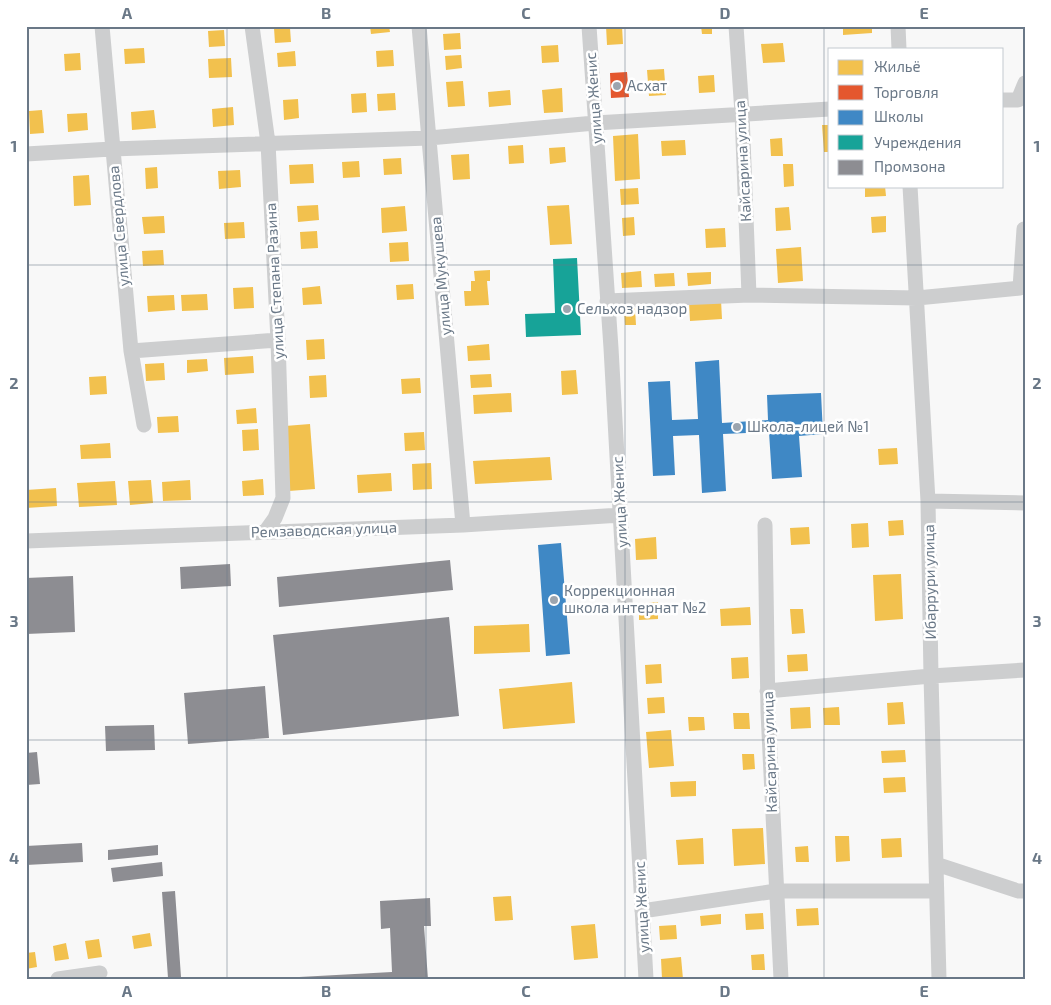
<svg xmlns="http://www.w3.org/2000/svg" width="1051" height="1005" font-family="'Exo 2',sans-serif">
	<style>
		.homes { fill: #f2c14e }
		.shops { fill: #e4572e }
		.schools { fill: #3f88c5 }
		.public { fill: #17a398 }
		.industry { fill: #8d8d92 }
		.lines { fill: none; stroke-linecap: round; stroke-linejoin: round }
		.minor { stroke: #cdcecf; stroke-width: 15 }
		.grid { fill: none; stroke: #6a7887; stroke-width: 1; stroke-opacity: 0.55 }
		.poi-dot { fill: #9ca5af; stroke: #fff; stroke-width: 2 }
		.labels { text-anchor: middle; stroke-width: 5; stroke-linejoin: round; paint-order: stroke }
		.poi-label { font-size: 15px; fill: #6a7887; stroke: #fff; text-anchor: start }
		.street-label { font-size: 15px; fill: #6a7887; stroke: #fff }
		.neatline { fill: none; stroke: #6a7887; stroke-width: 2 }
		.grid-label { font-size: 16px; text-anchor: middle; font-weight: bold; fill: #6a7887 }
	</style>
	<rect width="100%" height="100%" fill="#f8f8f8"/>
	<path class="homes" d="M370,26h19l1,6 -19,2z
		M606,26h16l1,18 -16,1z
		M701,26h11v8h-10z
		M843,26h29v7l-29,2z
		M274,28h16l1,14 -16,1z
		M224,30l1,16 -16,1 -1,-16z
		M460,33l1,16 -17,1 -1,-16z
		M783,43l2,19 -22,1 -2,-19z
		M558,45l1,17 -17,1 -1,-17z
		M144,48l1,15 -20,1 -1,-15z
		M393,50l1,16 -17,1 -1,-16z
		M295,51l1,15 -18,1 -1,-14z
		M80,53l1,17 -16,1 -1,-17z
		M461,55l1,13 -16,2 -1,-14z
		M231,58l1,19 -23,1 -1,-19z
		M664,69l2,26 -17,1 -2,-26z
		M714,75l1,17 -16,1 -1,-17z
		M463,81l2,25 -17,1 -2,-25z
		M562,88l1,24 -19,1 -2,-23z
		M510,90l1,15 -22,2 -1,-15z
		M366,93l1,19 -15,1 -1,-19z
		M395,93l1,17 -18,1 -1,-17z
		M298,99l1,19 -15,2 -1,-20z
		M233,107l1,18 -21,2 -1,-18z
		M42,110l2,23 -14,1 -1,-23z
		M154,110l2,18 -24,2 -1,-18z
		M87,113l1,17 -20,2 -1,-18z
		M822,125h8v27h-6z
		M638,134l2,45 -25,2 -2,-45z
		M782,138l1,18h-12l-1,-17z
		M685,140l1,15 -24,1 -1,-15z
		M523,145l1,18 -15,1 -1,-18z
		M565,147l1,15 -16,2 -1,-16z
		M469,154l1,25 -17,1 -2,-25z
		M401,158l1,16 -18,1 -1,-16z
		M359,161l1,16 -17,1 -1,-16z
		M313,164l1,19 -24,1 -1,-19z
		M783,164h10l1,22 -10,1z
		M157,167l1,21 -12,1 -1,-21z
		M240,170l1,17 -22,2 -1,-18z
		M89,175l2,30 -17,1 -1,-30z
		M865,186h20l1,10 -21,1z
		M638,188l1,16 -18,1 -1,-16z
		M318,205l1,15 -21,2 -1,-16z
		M569,205l3,39 -22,1 -3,-39z
		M405,206l2,25 -25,2 -1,-25z
		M789,207l2,23 -15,1 -1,-23z
		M164,216l1,17 -21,1 -2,-17z
		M886,216v16l-14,1 -1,-16z
		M634,217l1,18 -12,1 -1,-18z
		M244,222l1,16 -20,1 -1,-16z
		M725,228l1,19 -20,1 -1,-19z
		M317,231l1,17 -17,1 -1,-17z
		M408,242l1,19 -19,1 -1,-19z
		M801,247l2,34 -25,2 -2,-34z
		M163,250l1,15 -21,1 -1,-15z
		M490,270v11h-3l2,24 -24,1 -1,-15h7v-10h4l-1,-10z
		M641,271l1,16 -20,1 -1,-15z
		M711,272v12l-23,2 -1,-13z
		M674,273l1,13 -20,1 -1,-13z
		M413,284l1,15 -17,1 -1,-15z
		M320,286l2,18 -19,1 -1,-17z
		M253,287l1,21 -20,1 -1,-21z
		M207,294l1,16 -26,1 -1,-16z
		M174,295l1,15 -27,2 -1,-16z
		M721,300l1,19 -32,2 -1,-19z
		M635,308l1,17h-11l-1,-16z
		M324,339l1,20 -18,1 -1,-20z
		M489,344l1,16 -22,1 -1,-15z
		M253,356l1,17 -29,2 -1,-17z
		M207,359l1,12 -21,2v-13z
		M164,363l1,17 -19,1 -1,-17z
		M576,370l2,24 -16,1 -1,-24z
		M491,374l1,13 -21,1 -1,-13z
		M326,375l1,22 -17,1 -1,-22z
		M106,376l1,18 -17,1 -1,-18z
		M420,378l1,15 -19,1 -1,-15z
		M511,393l1,19 -38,2 -1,-19z
		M256,408l1,15 -20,1 -1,-14z
		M178,416l1,16 -21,1 -1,-16z
		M310,424l5,65 -26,2 -4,-65z
		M258,429l1,21 -16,1 -1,-21z
		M424,432l1,18 -20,1 -1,-18z
		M110,443l1,15 -30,1 -1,-14z
		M897,448l1,16 -19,1 -1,-16z
		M550,457l2,23 -77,4 -2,-23z
		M431,463l1,26 -19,1 -1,-26z
		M391,473l1,18 -34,2 -1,-18z
		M263,479l1,16 -21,1 -1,-15z
		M151,480l2,23 -23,2 -2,-24z
		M190,480l1,20 -28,1 -1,-19z
		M115,481l2,24 -38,2 -2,-24z
		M56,488l1,18 -31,2v-18z
		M903,520l1,15 -15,1 -1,-15z
		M868,523l1,24 -17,1 -1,-24z
		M809,527l1,17 -19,1 -1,-17z
		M656,537l1,22 -21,1 -1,-21z
		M901,574l2,45 -28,2 -2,-46z
		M658,602v17l-19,1v-16z
		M750,607l1,18 -30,1 -1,-17z
		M790,609h13l2,24 -13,1z
		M529,624l1,28 -56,2v-28z
		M807,654l1,17 -20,1 -1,-17z
		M748,657l1,21 -17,1 -1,-21z
		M661,664l1,19 -16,1 -1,-19z
		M572,682l3,41 -72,6 -4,-40z
		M664,697l1,16 -17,1 -1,-16z
		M903,702l2,22 -17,1 -1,-22z
		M810,707l1,21 -20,1 -1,-21z
		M839,707l1,18h-16l-1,-17z
		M733,713h16l1,16h-16z
		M688,717h16l1,13 -16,1z
		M671,730l3,36 -25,2 -3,-36z
		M905,750l1,12 -24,1 -1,-12z
		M742,754h12l1,15 -12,1z
		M905,777l1,15 -22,1 -1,-15z
		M696,781v15l-25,1 -1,-15z
		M763,828l2,36 -31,2 -2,-37z
		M835,836h14l1,25 -14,1z
		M703,838l1,26 -26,1 -2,-25z
		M901,838l1,19 -20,1 -1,-19z
		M808,846l1,16h-13l-1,-15z
		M511,896l2,24 -18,1 -2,-24z
		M818,908l1,17 -22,1 -1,-17z
		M763,913l1,16 -18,1 -1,-16z
		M721,914v10l-20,2 -1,-10z
		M595,924l3,34 -24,2 -3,-34z
		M676,925l1,14 -17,1 -1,-14z
		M150,933l2,13 -18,3 -2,-13z
		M99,939l3,18 -14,2 -3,-18z
		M66,943l3,16 -14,2 -2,-15z
		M35,952l2,15 -11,2v-16z
		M764,954l1,16h-13l-1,-15z
		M681,957l2,22h-21l-1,-20z"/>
	<path class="shops" d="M627,72l2,25 -18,1 -1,-25z"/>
	<path class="schools" d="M719,360l3,63 46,-3 -1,-25 54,-2 2,41 -24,2 3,41 -30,2 -3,-47 -46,2 3,57 -24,2 -3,-58 -26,1 2,39 -22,1 -5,-94 22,-1 2,39 26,-1 -3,-57z
		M561,543l9,111 -24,2 -8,-111z"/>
	<path class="public" d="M577,258l4,77 -55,2 -1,-23 30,-1 -2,-54z"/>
	<path class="industry" d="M450,560l3,30 -174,17 -2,-30z
		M230,564l1,22 -50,3 -1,-22z
		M73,576l2,56 -49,2v-56z
		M449,617l10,99 -176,19 -10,-100z
		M265,686l4,52 -81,6 -4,-51z
		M154,725l1,25 -49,1 -1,-25z
		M37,752l3,32 -14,1v-32z
		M82,843l1,19 -57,3v-19z
		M158,845v10l-50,5v-10z
		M162,862l1,14 -50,6 -2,-14z
		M175,891l6,86 -13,1 -6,-86z
		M430,898l1,28h-7l4,53h-129v-2l93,-5 -2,-44 -9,1 -1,-28z"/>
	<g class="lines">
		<path class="minor" d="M102,26l29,325 13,74
			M252,26l16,117 10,197 5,158 -8,20 -10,14
			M419,26l44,499
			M589,26l22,322 35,631
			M736,26l6,87 7,182
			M898,26l1,23
			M1002,100h16l7,-17
			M26,154l86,-5 317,-11 166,-15 235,-14
			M910,186l18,315 3,175 8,303
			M607,301l142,-6 168,3 103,-10 4,-59
			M131,351l147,-11
			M928,501l97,2
			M765,525l3,187 13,267
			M26,541l437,-16 158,-10
			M767,691l164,-15 94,-6
			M936,864l82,27h7
			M642,911l134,-20h160
			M58,979l42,-6"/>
	</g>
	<path class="grid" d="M227,26v953M426,26v953M625,26v953M824,26v953M26,265h999M26,502h999M26,740h999"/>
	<g class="poi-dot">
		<circle cx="617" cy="86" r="5"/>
		<circle cx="567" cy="309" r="5"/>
		<circle cx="737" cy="427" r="5"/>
		<circle cx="554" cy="600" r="5"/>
	</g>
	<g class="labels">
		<g class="poi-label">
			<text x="627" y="91">Асхат</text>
			<text x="577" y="314">Сельхоз надзор</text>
			<text x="747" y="432">Школа-лицей №1</text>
			<text x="564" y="596">Коррекционная<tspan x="564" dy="17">школа интернат №2</tspan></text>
		</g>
		<g class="street-label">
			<text transform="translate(594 98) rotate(-94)" y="5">улица Женис</text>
			<text transform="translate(743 161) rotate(-93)" y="5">Кайсарина улица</text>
			<text transform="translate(119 226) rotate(-95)" y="5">улица Свердлова</text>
			<text transform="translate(441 276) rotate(-95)" y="5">улица Мукушева</text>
			<text transform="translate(275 281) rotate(-93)" y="5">улица Степана Разина</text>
			<text transform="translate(620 502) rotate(-93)" y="5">улица Женис</text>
			<text transform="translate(324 530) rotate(-2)" y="5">Ремзаводская улица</text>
			<text transform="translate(930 582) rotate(-91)" y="5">Ибаррури улица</text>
			<text transform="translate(770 752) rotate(-92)" y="5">Кайсарина улица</text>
			<text transform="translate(642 907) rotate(-93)" y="5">улица Женис</text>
		</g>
	</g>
	<rect width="1051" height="1005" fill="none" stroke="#ffffff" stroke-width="55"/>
	<rect x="828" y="48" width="175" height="140" fill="#ffffff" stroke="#c3c9cf"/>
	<rect x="838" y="60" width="25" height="15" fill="#f2c14e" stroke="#c3c9cf"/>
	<text x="874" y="72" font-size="15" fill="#6a7887">Жильё</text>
	<rect x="838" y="85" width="25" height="15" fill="#e4572e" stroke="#c3c9cf"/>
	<text x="874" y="98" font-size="15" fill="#6a7887">Торговля</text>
	<rect x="838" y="110" width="25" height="15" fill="#3f88c5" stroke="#c3c9cf"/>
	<text x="874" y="122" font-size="15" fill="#6a7887">Школы</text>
	<rect x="838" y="135" width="25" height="15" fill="#17a398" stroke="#c3c9cf"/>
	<text x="874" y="148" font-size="15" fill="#6a7887">Учреждения</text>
	<rect x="838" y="160" width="25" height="15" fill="#8d8d92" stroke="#c3c9cf"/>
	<text x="874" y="172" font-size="15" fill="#6a7887">Промзона</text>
	<rect x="28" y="28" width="996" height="950" class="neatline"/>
	<g class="grid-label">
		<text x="127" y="19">A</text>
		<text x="326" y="19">B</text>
		<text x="526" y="19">C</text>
		<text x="725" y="19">D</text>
		<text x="924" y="19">E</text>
		<text x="14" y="152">1</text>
		<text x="1037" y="152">1</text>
		<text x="14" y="389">2</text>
		<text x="1037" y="389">2</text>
		<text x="14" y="627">3</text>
		<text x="1037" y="627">3</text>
		<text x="14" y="864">4</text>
		<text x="1037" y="864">4</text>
		<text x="127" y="997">A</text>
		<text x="326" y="997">B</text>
		<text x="526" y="997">C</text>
		<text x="725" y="997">D</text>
		<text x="924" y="997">E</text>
	</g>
</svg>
